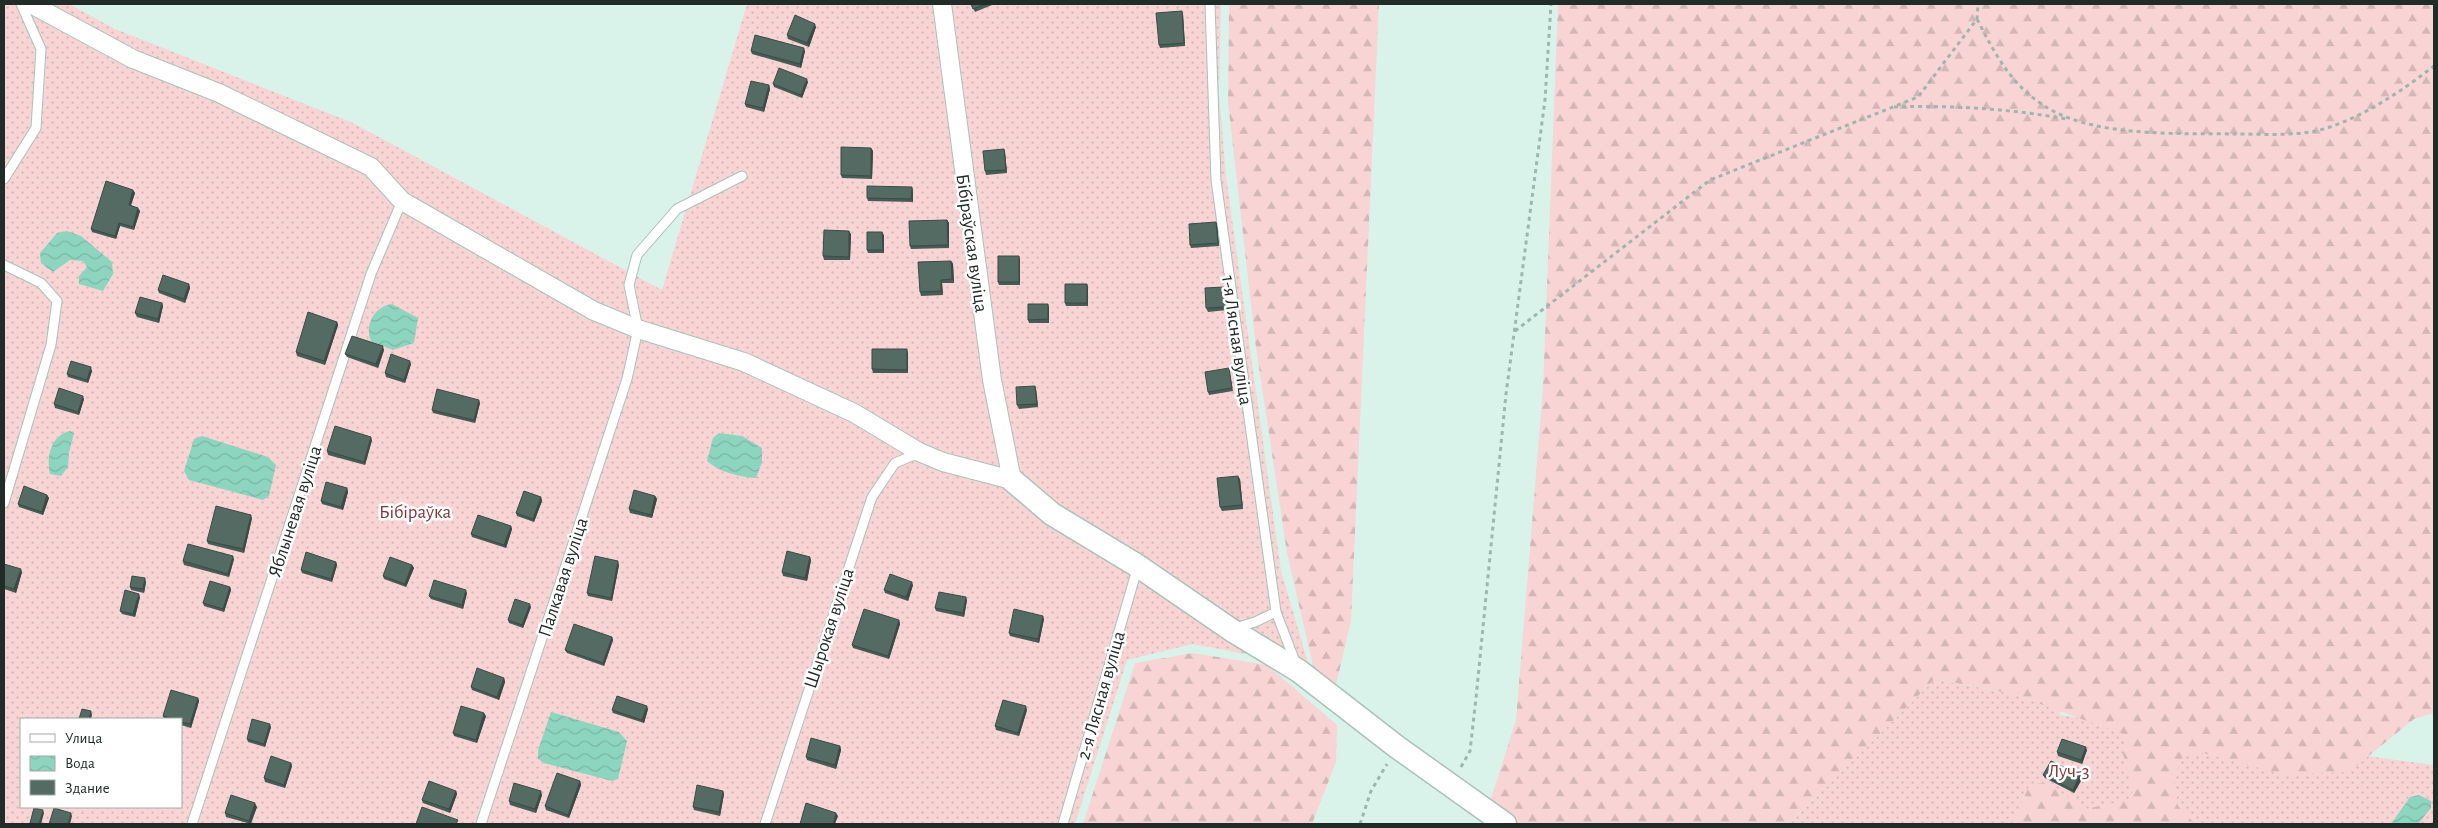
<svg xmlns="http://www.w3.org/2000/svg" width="2438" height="828" font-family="'Alegreya Sans',sans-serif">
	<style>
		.grass { fill: url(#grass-dots); fill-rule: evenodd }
		.forest { fill: url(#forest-firs) }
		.water { fill: url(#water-waves) }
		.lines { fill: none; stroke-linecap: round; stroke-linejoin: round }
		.service-casing { stroke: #a9c2ba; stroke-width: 11 }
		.minor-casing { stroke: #a9c2ba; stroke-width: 20 }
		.tertiary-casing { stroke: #a9c2ba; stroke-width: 25 }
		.path { stroke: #a0b5ae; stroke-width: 3; stroke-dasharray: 4 4; stroke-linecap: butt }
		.service { stroke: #fff; stroke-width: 9 }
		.minor { stroke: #fff; stroke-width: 18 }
		.tertiary { stroke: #fff; stroke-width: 22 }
		.wall { fill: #475c55 }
		.shaded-wall { fill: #3a4b45 }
		.building { fill: #536b63; stroke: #3a4b45 }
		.labels { text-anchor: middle; stroke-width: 5; stroke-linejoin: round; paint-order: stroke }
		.street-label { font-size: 19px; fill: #212b28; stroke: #fff }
		.park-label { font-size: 19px; fill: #83363a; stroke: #fff }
	</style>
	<defs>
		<pattern id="grass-dots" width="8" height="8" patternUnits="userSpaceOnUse" patternTransform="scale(1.25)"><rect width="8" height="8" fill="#f8d4d4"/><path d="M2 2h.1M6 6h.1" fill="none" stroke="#d4b6b6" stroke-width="1.8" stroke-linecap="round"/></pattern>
		<pattern id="forest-firs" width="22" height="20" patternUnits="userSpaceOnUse" patternTransform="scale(1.25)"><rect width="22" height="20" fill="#f8d4d4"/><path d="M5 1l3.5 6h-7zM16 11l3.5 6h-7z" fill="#d4b6b6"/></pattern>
		<pattern id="water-waves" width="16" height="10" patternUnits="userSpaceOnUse" patternTransform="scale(1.25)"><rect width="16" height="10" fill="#8ed5c0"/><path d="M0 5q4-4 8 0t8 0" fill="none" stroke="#7ab7a5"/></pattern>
	</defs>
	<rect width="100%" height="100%" fill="#d9f3eb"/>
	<path class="grass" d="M4,4h65l46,25 238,94 309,167 85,-286h474l-2,90 7,82 55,395 28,95 -116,-22 -66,16 -52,164h-1071zM21,719h160v88h-160z
		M1935,679l78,15 48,17 -2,4 375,50v59h-645z"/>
	<path class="forest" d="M1229,4h150l-28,617 -16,68 -21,-19 -27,-117 -31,-205 -28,-245z
		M1558,4h876v709l-20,6 -65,53 -67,2 -83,-22 -17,6 -8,19 4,29 17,18h-183l18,-40 16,-1 40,26 46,-10v-12l-9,-33 3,-19 -113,-41 -78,-15 -146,145h-306l33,-104 27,-332z
		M1193,653l74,12 70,60 -1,37 -24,62h-229l52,-161z"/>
	<path class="water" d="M67,231l14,5 31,26 1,12 -10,17 -24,-7v-8l8,-9 -4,-6 -13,-1 -17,12 -12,-9 -1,-10 17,-20z
		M392,304l26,14 -4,25 -21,7 -22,-9c-7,-16 4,-35 21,-37z
		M70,431l4,2 -5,20 -1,14 -7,9 -11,-2c-4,-17 1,-39 20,-43z
		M719,433l23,3 20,12v14l-6,16c-17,-1 -37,-6 -49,-17l6,-23z
		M202,436l66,21 8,8 -7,31 -6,4 -74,-20 -5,-9 10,-32z
		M551,712l68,20 8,9 -9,38 -6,2 -68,-18 -6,-4v-9z
		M2419,795l12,6v7l-13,16h-27l19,-27z"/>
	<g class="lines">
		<defs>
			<path id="service" d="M1210,4l6,176 60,432 20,52
				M4,179l32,-51 5,-79 -20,-45
				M4,265l37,18 16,18 -6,44 -47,158
				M1235,628l20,-6 21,-10
				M192,824l179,-550 31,-73
				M481,824l146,-445 11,-50 -9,-44 8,-30 40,-46 65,-33
				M765,824l107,-327 23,-34 24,-10
				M1063,824l75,-258"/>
			<path id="minor" d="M31,4l102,55 86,34 152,74 31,34 192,110 44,18 106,33 110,51 65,39 24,10 69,18 -20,-100 -50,-376"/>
			<path id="tertiary" d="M1012,480l40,34 86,52 92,63 69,42 98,76 108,77"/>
		</defs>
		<use href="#service" class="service-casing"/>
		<use href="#minor" class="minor-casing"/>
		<use href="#tertiary" class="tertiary-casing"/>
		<path class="path" d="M1977,19c18,35 33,64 66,86 49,33 136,28 193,29 31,0 65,3 94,-7 38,-13 73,-37 104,-61
			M1894,107c59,-2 116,2 173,12
			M1515,331l195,-151 208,-83 59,-78 1,-15
			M1461,767l9,-16 6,-53 30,-304 39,-294 6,-96
			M1360,824l11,-33 16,-27"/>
		<use href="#service" class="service"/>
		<use href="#minor" class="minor"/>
		<use href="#tertiary" class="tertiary"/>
	</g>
	<path class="wall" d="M971,4h20l1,1 -17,7z
		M1183,14l2,32 -25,2 -1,-3z
		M816,27l-7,20 -21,-8 -1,-4z
		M751,51h54l-4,17 -49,-14z
		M808,82l-6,16 -28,-11 -1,-3z
		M769,85l1,4 -6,23 -18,-5 -1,-3z
		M871,148l2,3 -1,28 -30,-1 -1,-3z
		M1004,149l1,3 2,21 -21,2 -1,-4z
		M133,190l2,3 -4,12 9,6 -6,19 -14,-4 -4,13 -24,-7 -1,-3z
		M913,190v12l-45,-1 -1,-3z
		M947,220l2,3v25l-38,1 -1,-3z
		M1216,222l1,3 2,21 -28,2 -1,-3z
		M851,234l-1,26h-26l-1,-4z
		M884,235v18h-16l-1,-3z
		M1019,256l1,4v25h-21l-1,-3z
		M951,261l2,3 1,19h-12l1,12 -22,1 -1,-4z
		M189,284l1,4 -5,15 -26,-10 -1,-3z
		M1088,287v19h-22l-1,-3z
		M1225,290l2,20 -19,2 -2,-4z
		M162,303l1,3 -4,17 -22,-6 -2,-4z
		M1049,307v16h-20l-1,-3z
		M337,322l1,3 -13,40 -28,-9 -1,-4z
		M384,350l-6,18 -31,-11 -2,-3z
		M908,353v20h-35l-1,-4z
		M411,364l-6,19 -19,-6 -1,-4z
		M1229,368l4,23 -24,4 -1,-3z
		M92,371l-4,12 -20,-6 -1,-3z
		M1035,386l1,3 2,18 -19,2 -2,-4z
		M84,399l-5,16 -24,-7 -1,-4z
		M480,403l-5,20 -42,-10 -1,-3z
		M372,440l-7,25 -37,-10 -1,-4z
		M1240,479l3,30 -21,2 -2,-4z
		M347,488l1,4 -5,18 -21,-6 -1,-3z
		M47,495l2,3 -6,17 -24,-8 -1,-3z
		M655,496l2,3 -5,19 -22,-5 -1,-4z
		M541,497l1,4 -8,21 -17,-6 -1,-3z
		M252,518l-8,35 -36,-9 -1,-3z
		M511,526l1,3 -6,19 -34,-11 -1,-3z
		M234,559l-5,18 -45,-12 -1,-4z
		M811,560l-4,21 -24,-5 -1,-4z
		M336,562l1,3 -5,17 -30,-9 -1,-3z
		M4,564l18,8 -6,21 -12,-4z
		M412,565l2,3 -8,19 -22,-8 -1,-3z
		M619,565l-7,36 -24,-5 -1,-3z
		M146,582l-2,11 -13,-3 -1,-3z
		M913,585l-5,16 -23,-8 -1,-3z
		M230,587l1,3 -7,22 -20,-6 -1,-3z
		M467,593l-4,16 -32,-10 -2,-3z
		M140,597l-5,20 -13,-3 -2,-3z
		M967,600l-3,17 -28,-6 -1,-3z
		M531,607l-8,21 -14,-5 -1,-3z
		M1044,619l-5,24 -29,-7 -1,-3z
		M899,620l1,4 -11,35 -36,-11 -1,-3z
		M612,637l1,3 -9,26 -37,-13 -2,-3z
		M504,678l1,4 -6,18 -27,-10 -1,-3z
		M198,698l1,3 -8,27 -10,-3v-6h-17l-1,-3z
		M648,709l-4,14 -31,-10 -1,-3z
		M1027,710l-8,26 -23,-6 -1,-4z
		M486,716l-9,27 -23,-7 -1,-3z
		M271,727l-6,20 -17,-5 -1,-3z
		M840,746l1,4 -5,19 -29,-9 -1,-3z
		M2087,750l-5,14 -24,-8 -1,-4z
		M291,763l1,3 -7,22 -20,-6 -1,-4z
		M2043,775h37l2,4 -8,14 -29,-15z
		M580,781l1,4 -12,33 -23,-8 -1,-4z
		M456,791l1,3 -7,19 -27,-10 -1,-3z
		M723,791l1,3 -4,22 -26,-6 -1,-3z
		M542,795l-6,18 -26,-8 -1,-4z
		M257,807l-6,17 -25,-7 -1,-4z"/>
	<path class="shaded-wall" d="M1182,11l1,3 2,32 -1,-3z
		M815,24l1,3 -7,20 -2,-4z
		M804,48l1,3 -4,17 -1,-4z
		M807,79l1,3 -6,16 -1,-3z
		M769,85l1,4 -6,23 -1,-4z
		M871,148l2,3 -1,28 -1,-3z
		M1004,149l1,3 2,21 -1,-3z
		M912,187l1,3v12l-2,-3z
		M133,190l2,3 -5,15 -1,-3z
		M138,208l2,3 -6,19 -1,-3z
		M947,220l2,3v25l-1,-3z
		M1216,222l1,3 2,21 -1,-3z
		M119,223l1,3 -4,13 -1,-3z
		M849,231l2,3 -1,26 -1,-3z
		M882,232l2,3v18l-1,-3z
		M1019,256l1,4v25l-1,-3z
		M951,261l2,3 1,19 -2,-4z
		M941,280l1,3 1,12 -2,-4z
		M189,284l1,4 -5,15 -1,-4z
		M1087,284l1,3v19l-1,-3z
		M1224,287l1,3 2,20 -1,-3z
		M162,303l1,3 -4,17 -1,-4z
		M1048,304l1,3v16l-1,-4z
		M337,322l1,3 -13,40 -1,-4z
		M383,346l1,4 -6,18 -2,-4z
		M907,349l1,4v20l-1,-3z
		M410,361l1,3 -6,19 -1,-3z
		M91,367l1,4 -4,12 -1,-3z
		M1035,386l1,3 2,18 -1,-3z
		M83,396l1,3 -5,16 -1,-3z
		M479,400l1,3 -5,20 -1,-3z
		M371,437l1,3 -7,25 -1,-3z
		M1238,476l2,3 3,30 -1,-4z
		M347,488l1,4 -5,18 -2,-3z
		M47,495l2,3 -6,17 -1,-3z
		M655,496l2,3 -5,19 -1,-3z
		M541,497l1,4 -8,21 -1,-3z
		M251,515l1,3 -8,35 -1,-4z
		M511,526l1,3 -6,19 -2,-3z
		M233,556l1,3 -5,18 -1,-3z
		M810,557l1,3 -4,21 -2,-3z
		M618,561l1,4 -7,36 -1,-3z
		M336,562l1,3 -5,17 -1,-3z
		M412,565l2,3 -8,19 -1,-3z
		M21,569l1,3 -6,21 -2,-4z
		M145,578l1,4 -2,11 -1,-4z
		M912,582l1,3 -5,16 -2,-4z
		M230,587l1,3 -7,22 -1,-3z
		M466,590l1,3 -4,16 -1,-4z
		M139,594l1,3 -5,20 -2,-3z
		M966,597l1,3 -3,17 -1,-4z
		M530,604l1,3 -8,21 -1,-3z
		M1043,616l1,3 -5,24 -1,-4z
		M899,620l1,4 -11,35 -1,-3z
		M612,637l1,3 -9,26 -1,-3z
		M504,678l1,4 -6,18 -2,-3z
		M198,698l1,3 -8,27 -1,-4z
		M647,706l1,3 -4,14 -2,-3z
		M1026,706l1,4 -8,26 -1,-3z
		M91,711l1,4 -1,4h-2z
		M484,713l2,3 -9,27 -1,-3z
		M270,724l1,3 -6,20 -1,-3z
		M840,746l1,4 -5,19 -1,-4z
		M2086,747l1,3 -5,14 -1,-4z
		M291,763l1,3 -7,22 -1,-3z
		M2080,775l2,4 -8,14 -1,-3z
		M580,781l1,4 -12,33 -1,-3z
		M456,791l1,3 -7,19 -1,-4z
		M541,791l1,4 -6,18 -1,-4z
		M723,791l1,3 -4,22 -1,-4z
		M255,803l2,4 -7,17 -1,-3z
		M43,810l1,3 -3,11h-2z
		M71,813l1,3 -2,8h-2z
		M836,813l2,3 -3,8h-2z"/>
	<path class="building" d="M971,4h14l-12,5z
		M1182,11l2,32 -25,2 -3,-32z
		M795,15l20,9 -8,19 -20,-8z
		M755,35l49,13 -4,16 -49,-13z
		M779,68l28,11 -6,16 -28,-11z
		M751,81l18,4 -6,23 -18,-4z
		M841,147l30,1v28l-30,-1z
		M1004,149l2,21 -21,1 -2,-20z
		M106,181l27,9 -4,15 9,3 -5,19 -14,-4 -4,13 -24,-7z
		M867,186l45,1 -1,12 -44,-1z
		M947,220l1,25 -38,1 -1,-25z
		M1216,222l2,21 -28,2 -1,-21z
		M824,230l25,1v26l-26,-1z
		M867,232h15l1,18h-16z
		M998,256h21v26h-21z
		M951,261l1,18 -11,1v11l-21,1 -2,-30z
		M163,275l26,9 -5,15 -26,-9z
		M1065,284h22v19h-22z
		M1224,287l2,20 -20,1 -1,-20z
		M140,297l22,6 -4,16 -23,-6z
		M1028,304h20v15l-20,1z
		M308,312l29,10 -13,39 -28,-9z
		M352,336l31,10 -7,18 -31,-10z
		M872,349h35v21l-35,-1z
		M391,354l19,7 -6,19 -19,-7z
		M71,361l20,6 -4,13 -20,-6z
		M1229,368l3,20 -24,4 -3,-20z
		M1035,386l2,18 -20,1 -1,-18z
		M59,388l24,8 -5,16 -24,-8z
		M437,389l42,11 -5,20 -42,-10z
		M335,426l36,11 -7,25 -37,-11z
		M1238,476l4,29 -22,2 -3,-29z
		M326,482l21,6 -6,19 -20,-6z
		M24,486l23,9 -5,17 -24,-8z
		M634,490l21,6 -4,19 -22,-6z
		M524,491l17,6 -8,22 -17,-6z
		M216,506l35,9 -8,34 -36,-8z
		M478,515l33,11 -7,19 -33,-11z
		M188,544l45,12 -5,18 -45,-13z
		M787,551l23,6 -5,21 -23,-6z
		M306,552l30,10 -5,17 -30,-9z
		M595,556l23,5 -7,37 -24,-5z
		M390,557l22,8 -7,19 -22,-8z
		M4,564l17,5 -7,20 -10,-3z
		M890,574l22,8 -6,15 -22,-7z
		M132,576l13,2 -2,11 -13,-2z
		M434,580l32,10 -4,15 -33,-9z
		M210,581l20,6 -7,22 -20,-6z
		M125,590l14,4 -6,20 -13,-3z
		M939,592l27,5 -3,16 -28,-5z
		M515,599l15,5 -8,21 -14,-5z
		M864,609l35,11 -11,36 -36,-11z
		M1014,609l29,7 -5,23 -29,-6z
		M574,624l38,13 -9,26 -38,-13z
		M477,668l27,10 -7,19 -26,-10z
		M171,690l27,8 -8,26 -9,-2v-3h-8l-10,-3z
		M617,696l30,10 -5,14 -30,-10z
		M1003,700l23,6 -8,27 -23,-7z
		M461,706l23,7 -8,27 -23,-7z
		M82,709l9,2 -2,8h-10z
		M252,719l18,5 -6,20 -17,-5z
		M811,738l29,8 -5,19 -29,-8z
		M2062,739l24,8 -5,13 -24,-8z
		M271,756l20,7 -7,22 -20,-7z
		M2051,761l29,14 -7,15 -30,-15z
		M557,773l23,8 -12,34 -23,-9z
		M429,781l27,10 -7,18 -27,-9z
		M514,783l27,8 -6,18 -26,-8z
		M697,785l26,6 -4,21 -26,-5z
		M231,795l24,8 -6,18 -24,-8z
		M806,803l30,10 -3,11h-33z
		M422,807l36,13 -2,4h-40z
		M34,808l9,2 -4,14 -9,-1z
		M54,808l17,5 -3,11h-19z"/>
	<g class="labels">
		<g class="street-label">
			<text transform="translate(973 243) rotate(82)" y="7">Бібіраўская вуліца</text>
			<text transform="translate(1238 340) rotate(82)" y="7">1-я Лясная вуліца</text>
			<text transform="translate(294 511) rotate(-72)" y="7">Яблыневая вуліца</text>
			<text transform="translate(562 577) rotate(-72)" y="7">Палкавая вуліца</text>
			<text transform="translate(828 628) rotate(-72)" y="7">Шырокая вуліца</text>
			<text transform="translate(1100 695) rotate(-74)" y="7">2-я Лясная вуліца</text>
		</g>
		<g class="park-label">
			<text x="415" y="518">Бібіраўка</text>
			<text x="2069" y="777">Луч-3</text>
		</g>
	</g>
	<rect width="2438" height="828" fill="none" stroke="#212b28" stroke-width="10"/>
	<rect x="20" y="718" width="162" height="90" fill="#ffffff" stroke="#a6aaa9"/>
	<rect x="30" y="734" width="25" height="8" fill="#ffffff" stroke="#a6aaa9"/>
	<text x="65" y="743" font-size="15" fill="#212b28">Улица</text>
	<rect x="30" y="756" width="25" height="15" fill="url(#water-waves)" stroke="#a6aaa9"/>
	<text x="65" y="768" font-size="15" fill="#212b28">Вода</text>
	<rect x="30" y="780" width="25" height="15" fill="#536b63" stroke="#a6aaa9"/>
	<text x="65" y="793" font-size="15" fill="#212b28">Здание</text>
</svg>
